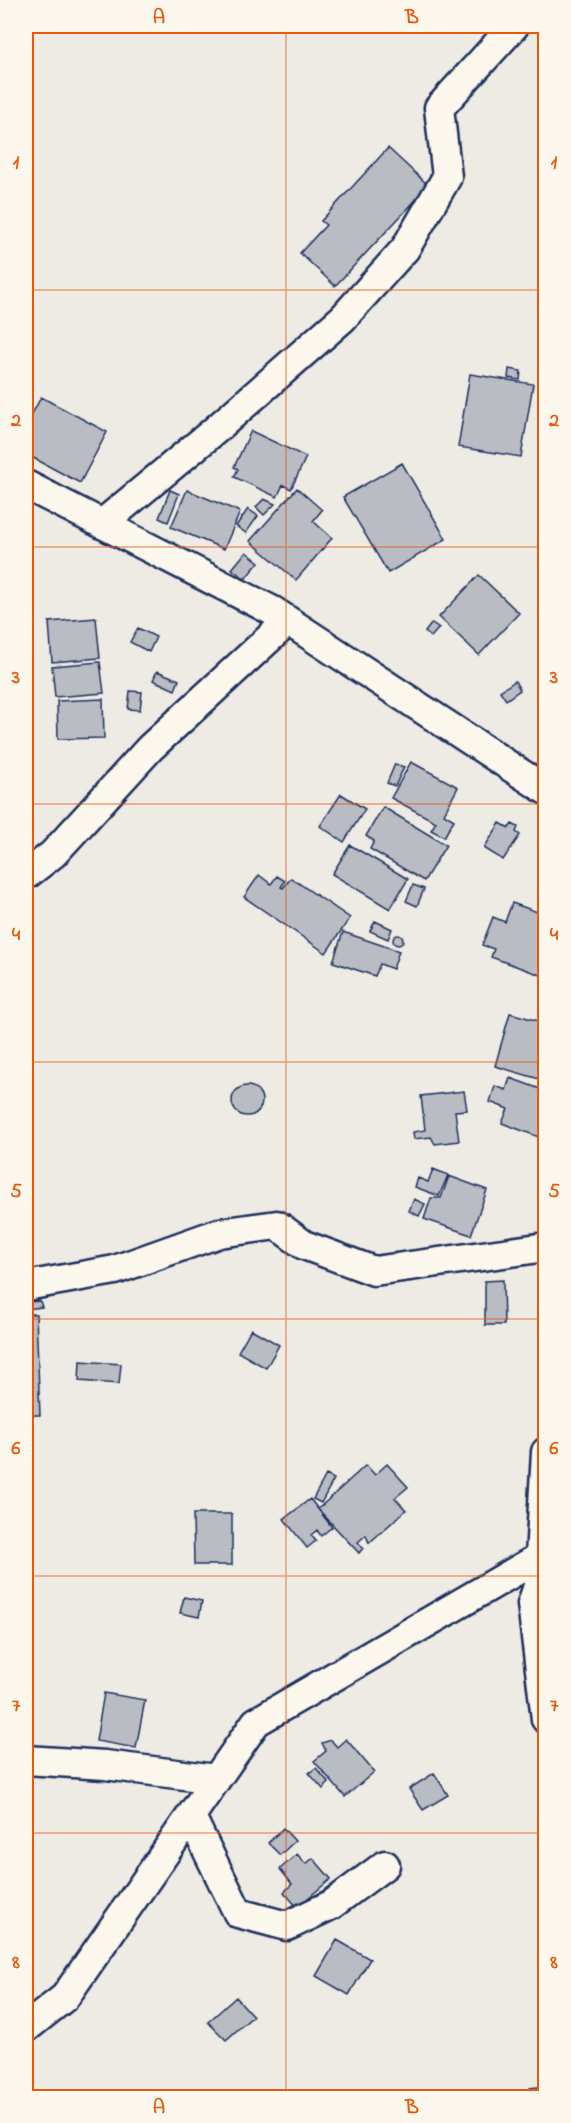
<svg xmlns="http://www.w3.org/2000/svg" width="571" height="2123" font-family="'Indie Flower',sans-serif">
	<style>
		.building { fill: #b9bcc3; stroke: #1b2f5e; stroke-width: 1.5 }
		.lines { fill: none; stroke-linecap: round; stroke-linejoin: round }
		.minor-casing { stroke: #1b2f5e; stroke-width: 33 }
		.minor { stroke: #fbf7ec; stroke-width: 28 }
		.grid { fill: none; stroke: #e8590c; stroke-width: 1.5; stroke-opacity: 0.55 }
		.neatline { fill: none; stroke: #e8590c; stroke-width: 2 }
		.grid-label { font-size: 20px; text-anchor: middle; font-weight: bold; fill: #e8590c }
	</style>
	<rect width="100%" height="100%" fill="#eeebe4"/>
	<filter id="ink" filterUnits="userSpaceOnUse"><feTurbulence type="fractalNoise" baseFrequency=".0167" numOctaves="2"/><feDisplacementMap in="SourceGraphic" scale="12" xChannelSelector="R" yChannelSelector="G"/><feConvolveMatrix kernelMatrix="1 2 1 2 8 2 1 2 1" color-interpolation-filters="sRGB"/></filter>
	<g filter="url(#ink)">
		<path class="building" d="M388,148l41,38 -94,100 -35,-33 26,-28 -5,-4z
			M509,369l12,2 -1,9 -12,-2z
			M470,374l63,10 -12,73 -63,-10z
			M41,397l66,35 -27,51 -54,-29 2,-20 -2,-2v-14l3,2z
			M251,431l55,26 -15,32 -8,-4 -6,12 -43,-20 4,-8 -4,-2z
			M402,463l44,76 -58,34 -45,-76z
			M297,488l25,22 -9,11 19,17 -36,42 -46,-39z
			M170,490l9,4 -11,28 -9,-4z
			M187,490l53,22 -16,37 -53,-22z
			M264,499l11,5 -11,11 -8,-8z
			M248,509l10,7 -12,17 -10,-7z
			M246,552l13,10 -14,17 -13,-10z
			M479,575l40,38 -40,42 -40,-38z
			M96,618l4,40 -48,4 -3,-40z
			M432,623l7,5 -8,9 -6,-5z
			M138,628l18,9 -7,15 -19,-10z
			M100,662l4,31 -49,4 -3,-31z
			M157,671l22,9 -4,10 -22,-10z
			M515,681l5,9 -14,10 -6,-9z
			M130,691l12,1 -2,18 -12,-1z
			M103,699l1,39 -46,1 -1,-38z
			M411,762l47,25 -14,27 10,6 -10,17 -13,-7 5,-8 -45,-24z
			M395,764l9,3 -9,19 -8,-3z
			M341,794l24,15 -21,33 -24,-16z
			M383,807l63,38 -22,36 -54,-32 4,-8 -8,-5z
			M500,823l9,5 3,-4 6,3 -2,5 4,3 -17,25 -19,-12z
			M350,845l58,34 -18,30 -58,-35z
			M259,875l12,9 6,-8 8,5 -4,6 2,1 8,-10 59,40 -24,35 -82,-56z
			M413,885l11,4 -7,17 -11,-5z
			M512,903l34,12v62l-55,-20 3,-8 -12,-4 11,-28 12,5z
			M375,921l17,8 -4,10 -18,-8z
			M343,932l56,19 -6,18 -13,-5 -5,12 -42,-14z
			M393 940a5 5 0 1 1 10 0a5 5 0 1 1-10 0Z
			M510,1013l36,10v58l-51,-15z
			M510,1078l36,13v29l-7,17 -37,-14 6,-14 -18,-7 5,-16 11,4z
			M232 1101a15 15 0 1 1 30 0a15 15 0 1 1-30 0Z
			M464,1091l3,19 -12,1 4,30 -24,3 -4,-7 -17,2 -1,-7 12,-2 -4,-34z
			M539,1155l7,1v15l-8,-1z
			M433,1169l15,6 -9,21 -24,-9 3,-9 10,4z
			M449,1176l38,14 -16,45 -47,-16 7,-21h10z
			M414,1199l11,5 -6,12 -10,-5z
			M503,1280l1,45h-19v-44z
			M40,1301l2,6 -16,2v-7z
			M26,1314h10l4,101h-14z
			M251,1329l28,16 -13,23 -28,-16z
			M80,1361l41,3 -2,20 -40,-3z
			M387,1464l21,23 -13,11 11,12 -37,33 -3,-8 -8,7 5,6 -4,5 -41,-44 48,-44 9,10z
			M326,1475l8,4 -13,24 -8,-4z
			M310,1499l22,28 -11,9 -4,-6 -6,5 5,6 -9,7 -23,-29z
			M193,1514h39v51h-38z
			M184,1597l18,4 -3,16 -19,-4z
			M104,1693l41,7 -9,48 -40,-7z
			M346,1739l28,33 -29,25 -31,-36 12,-10 -4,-8 9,-3 6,7z
			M316,1768l13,15 -6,6 -14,-16z
			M434,1773l14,22 -25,15 -14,-21z
			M283,1828l12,13 -15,14 -12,-12z
			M297,1854l9,10 7,-6 18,21 -34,28 -13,-15 8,-8 -12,-15z
			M337,1940l33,19 -21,36 -33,-19z
			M236,1997l17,19 -27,24 -18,-18z
			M546,2086v12h-14l-2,-10z"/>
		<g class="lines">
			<defs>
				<path id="minor" d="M26,485l247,126 273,179
					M102,524l111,-92 130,-114 62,-69 42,-72 -8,-69 75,-82
					M26,875l27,-21 97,-106 138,-127
					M26,1286l89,-16 104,-37 58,-8 27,20 70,26 172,-24
					M546,1452l-6,105 2,17 -10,30 14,115
					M26,1760l79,5 111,14
					M191,1817l47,96 49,13 44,-21 54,-40
					M26,2028l39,-31 191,-275 284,-165"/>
			</defs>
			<use href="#minor" class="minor-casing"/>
			<use href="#minor" class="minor"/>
		</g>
	</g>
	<path class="grid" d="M286,26v2072M26,290h520M26,547h520M26,804h520M26,1062h520M26,1319h520M26,1576h520M26,1833h520"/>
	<rect width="571" height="2123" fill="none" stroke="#fbf7ec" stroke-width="66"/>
	<rect x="33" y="33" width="505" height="2057" class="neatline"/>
	<g class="grid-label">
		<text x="159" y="23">A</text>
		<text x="412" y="23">B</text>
		<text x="16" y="168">1</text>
		<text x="554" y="168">1</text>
		<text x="16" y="426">2</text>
		<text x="554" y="426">2</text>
		<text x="16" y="683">3</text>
		<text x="554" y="683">3</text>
		<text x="16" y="940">4</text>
		<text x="554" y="940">4</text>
		<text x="16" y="1197">5</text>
		<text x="554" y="1197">5</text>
		<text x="16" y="1454">6</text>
		<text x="554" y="1454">6</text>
		<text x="16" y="1711">7</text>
		<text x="554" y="1711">7</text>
		<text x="16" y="1968">8</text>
		<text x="554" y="1968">8</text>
		<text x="159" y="2113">A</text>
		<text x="412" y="2113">B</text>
	</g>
</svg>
